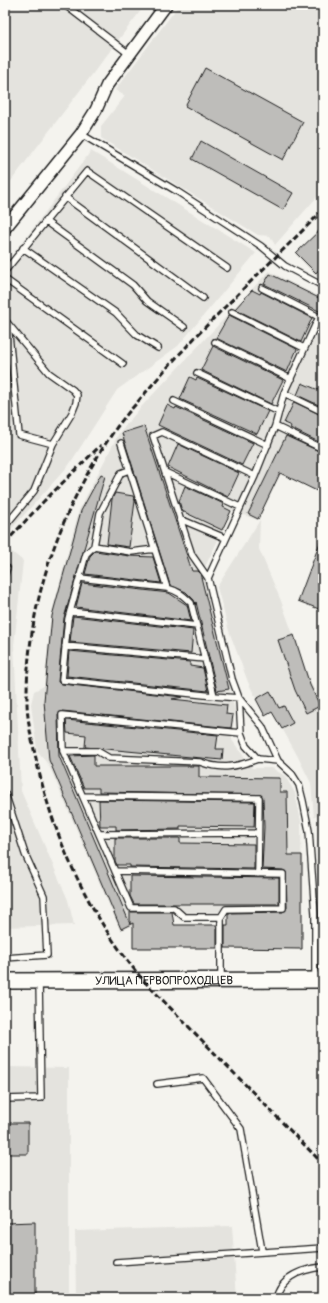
<svg xmlns="http://www.w3.org/2000/svg" width="328" height="1303" font-family="Pangolin,sans-serif">
	<style>
		.built { fill: #e4e3de }
		.building { fill: #bebdba; stroke: #1c1c1c }
		.lines { fill: none; stroke-linecap: round; stroke-linejoin: round }
		.lane-casing { stroke: #1c1c1c; stroke-width: 8 }
		.street-casing { stroke: #1c1c1c; stroke-width: 14 }
		.secondary-casing { stroke: #1c1c1c; stroke-width: 18 }
		.lane { stroke: #fdfcf7; stroke-width: 5.5 }
		.street { stroke: #fdfcf7; stroke-width: 11 }
		.secondary { stroke: #fdfcf7; stroke-width: 15 }
		.rail { stroke: #1c1c1c; stroke-width: 3; stroke-dasharray: 6 3; stroke-linecap: butt }
		.labels { text-anchor: middle; stroke-width: 4; stroke-linejoin: round; paint-order: stroke }
		.street-label { font-size: 12px; fill: #1c1c1c; stroke: #fdfcf7 }
	</style>
	<rect width="100%" height="100%" fill="#f4f3ee"/>
	<filter id="ink" filterUnits="userSpaceOnUse"><feTurbulence type="fractalNoise" baseFrequency=".025" numOctaves="2"/><feDisplacementMap in="SourceGraphic" scale="8" xChannelSelector="R" yChannelSelector="G"/><feConvolveMatrix kernelMatrix="1 2 1 2 8 2 1 2 1" color-interpolation-filters="sRGB"/></filter>
	<g filter="url(#ink)">
		<path class="built" d="M5,5h140l-140,184z
			M179,5h144v185l-48,55 -5,-9 -12,-1 -157,-97v-12l24,-30 -10,-6z
			M91,151l165,102 -78,93 -61,44 -48,75 -64,71v-270z
			M323,226v52l-9,-4 -19,-20z
			M269,271l54,28v170l-32,-16 -33,67 -26,-9 -30,62 33,138 -3,29 20,28h20l13,8 10,17 6,28 1,92h-165v12l-17,5 -71,-164 -12,-16 -6,-46 3,-13 10,-5 7,-70 28,-106 40,-77 23,-27z
			M260,520l-1,29 22,52 30,83 12,22v109l-9,2 -3,-34 -14,-28 -24,-43 -8,4 -17,-34 -19,-51 -12,-44z
			M5,546l18,15 -9,84 7,146 47,109 6,25 -69,2z
			M5,1067l64,1v230h-64z
			M232,1226l5,72h-161l-1,-67z"/>
		<path class="building" d="M205,68l98,54 -20,38 -98,-54z
			M201,141l92,52 -10,17 -91,-51z
			M323,227v38l-7,8 -20,-20z
			M270,274l53,26v13l-59,-29z
			M252,290l8,4 1,-2 51,26 -11,24 -66,-33z
			M229,315l68,34 -10,23 -71,-34z
			M213,346l70,34 -12,24 -70,-34z
			M190,377l6,3 1,-2 71,33 -11,23 -77,-35z
			M302,383l21,9v15l-26,-12z
			M294,402l29,14v28l-33,-16 1,-2 -7,-3z
			M167,405l8,4 1,-2 77,36 -11,22 -84,-40z
			M144,426l48,145h6l2,2 29,116 -12,2 -21,-89v3l-2,-5 -8,-8 -16,-7 -48,-152z
			M286,436l37,17v41l-43,-21 -22,46 -10,-5z
			M178,444l61,29 -11,24 -60,-30z
			M101,474l4,2 -41,142 -6,64 4,2 121,13 -11,2 55,6 -1,9 7,1 -2,13 -169,-17 -4,4 1,41 71,168v-12h42l2,13h43v23h-84v-25l-12,6 -72,-169 -5,-59 8,-85 29,-105z
			M185,486l39,18 -1,3 8,4 -9,19 -40,-19 -3,-10z
			M115,493l18,3 2,5 -6,46 -22,-3 5,-45z
			M322,537l1,61 -4,11 -21,-8z
			M95,551l35,5 23,1 8,26 -76,-9 5,-18z
			M82,583l87,10 18,12 4,16 -115,-14z
			M73,616l120,14 -2,23 -121,-11z
			M294,635l16,50 10,21 -14,7 -11,-23 -17,-50z
			M69,651l121,11v4l13,2 5,23 -141,-15z
			M270,691l9,17 5,-2 9,17 -11,6 -10,-17 -7,4 -9,-17z
			M66,720l152,15 -2,14h7l-1,11 -137,-13 1,-12 -19,-2z
			M94,755v11h105v11l81,1v14h7l1,63h14v94l-77,-1v-23h3v-12l55,-1 4,-4 -1,-36 -3,-2 -21,-1 2,-42 -1,-29 -2,-3 -162,-3v-4h-15l-14,-32z
			M99,800l156,2 -1,25 -74,-1v3l-64,1v-4h-16z
			M115,838h65v5l74,1v25l-124,-2v-2h-13l-2,-4z
			M130,876l149,2v26h-145l-4,-8z
			M5,1123h23v31h-23z
			M35,1222v76h-30v-75z"/>
		<g class="lines">
			<defs>
				<path id="lane" d="M65,5l64,49
					M81,134l97,58 83,54 24,20 38,20
					M65,197l138,101
					M45,221l88,64 14,16 37,26
					M23,248l93,65 21,22 21,13
					M5,271l82,-100 140,97
					M5,279l118,85
					M262,288l57,29 -35,76 -9,33 -20,50 -47,102 24,101 7,19 2,35 5,13 12,13 20,2
					M232,312l72,36
					M5,320l44,53 24,17 4,5 -1,8 -4,10 -19,31 -19,47 -29,35
					M8,325l11,110 34,9
					M215,342l76,37
					M197,373l82,39
					M284,393l39,19
					M174,401l94,44
					M275,426l48,23
					M121,443l46,145c11,3 16,7 24,15l23,93 25,2 23,28 16,35 14,13 7,11 4,16 6,30 6,83v66
					M129,470l-8,3 -21,40 -6,33 -8,8 -18,65 -6,61 152,16
					M165,472l75,35
					M180,519l45,19
					M94,546l37,6 24,-3
					M5,574l2,-6
					M80,578l87,10
					M208,578l-16,-23 -39,-119 9,-4 93,44
					M70,611l127,15
					M65,646l140,13
					M63,751h34l12,7 91,4c22,8 36,5 58,-3
					M5,793l20,61 19,42 3,59 -42,3
					M83,796l176,2 -1,76
					M99,834l159,-1
					M115,871l168,3v34l-57,1 -5,8h-37l-10,-9h-43l-68,-157 -1,-36 179,18
					M221,917v63
					M157,1084l46,-6 38,51 21,122
					M5,1099l36,-1 -2,-117
					M116,1262l207,-14
					M276,1298c5,-22 27,-29 47,-31"/>
				<path id="street" d="M5,228l76,-94 15,-24 11,-25 59,-80"/>
				<g id="secondary">
					<path id="s1" d="M5,981l318,-1"/>
				</g>
			</defs>
			<use href="#lane" class="lane-casing"/>
			<use href="#street" class="street-casing"/>
			<use href="#secondary" class="secondary-casing"/>
			<use href="#lane" class="lane"/>
			<use href="#street" class="street"/>
			<use href="#secondary" class="secondary"/>
			<path class="rail" d="M323,210c-57,58 -118,113 -171,175 -13,16 -28,31 -40,49 -53,78 -86,172 -85,267 0,17 4,36 8,53 17,82 54,162 108,226l180,184
				M5,543l38,-41 58,-57"/>
		</g>
	</g>
	<g class="labels">
		<g class="street-label">
			<text dy="4" stroke="none"><textPath href="#s1" startOffset="159">УЛИЦА ПЕРВОПРОХОДЦЕВ</textPath></text>
		</g>
	</g>
	<rect width="328" height="1303" fill="none" stroke="#fdfcf7" stroke-width="20"/>
	<rect x="10" y="10" width="308" height="1283" fill="none" stroke="#1c1c1c" stroke-width="1.5" filter="url(#ink)"/>
</svg>
